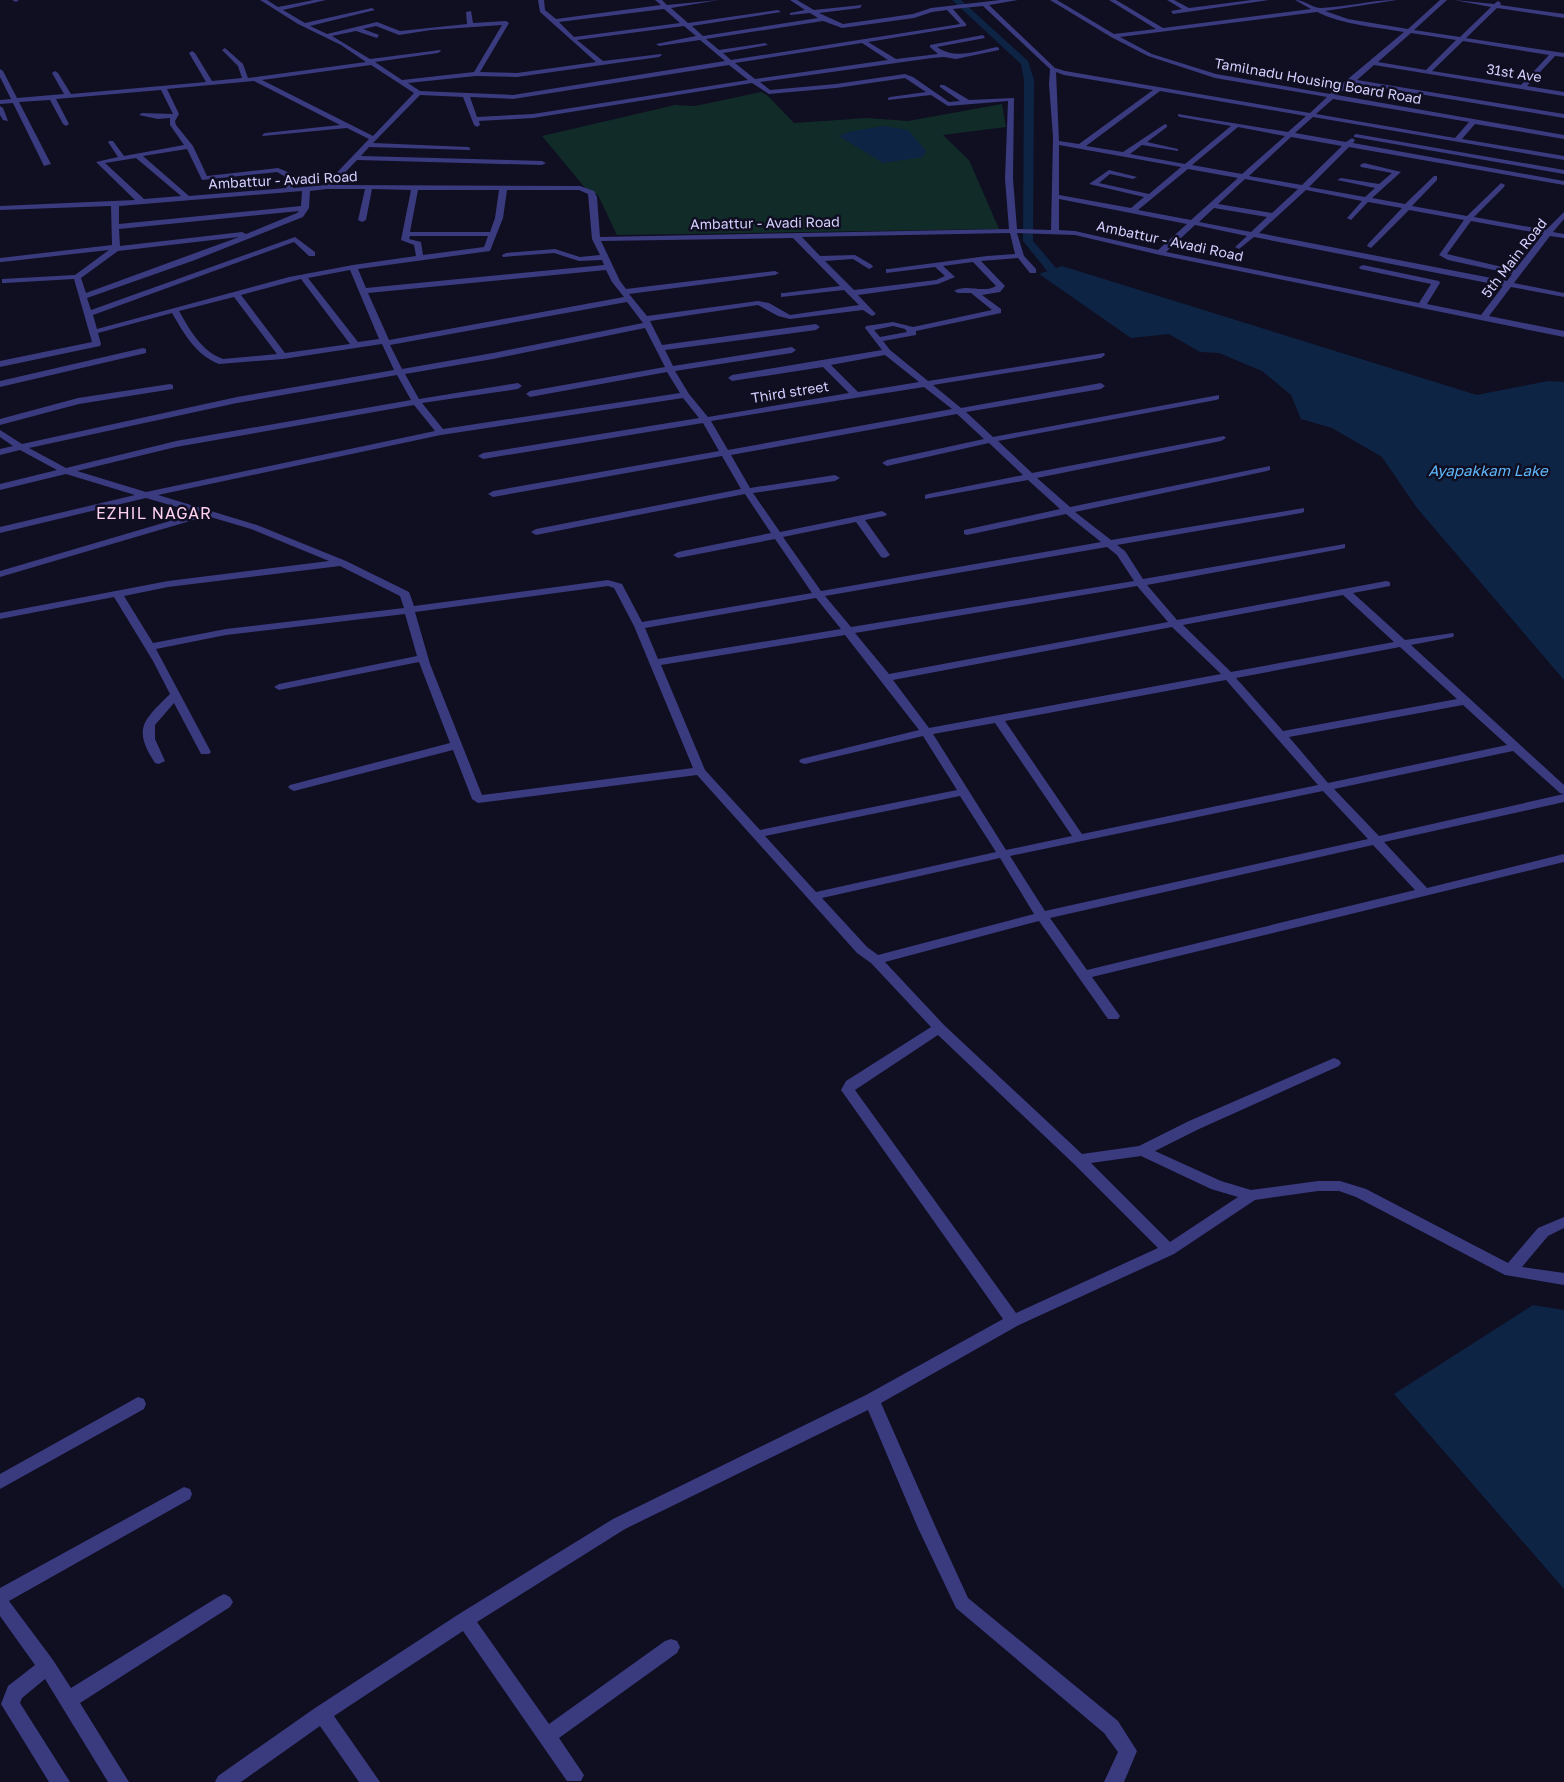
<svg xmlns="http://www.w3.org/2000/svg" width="1564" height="1782" font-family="'Golos Text',sans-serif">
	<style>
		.green { fill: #112b29 }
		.water { fill: #0d2445 }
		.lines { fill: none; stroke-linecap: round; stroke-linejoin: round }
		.canal { fill: #0d2445; fill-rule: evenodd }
		.minor { fill: #3a3a7f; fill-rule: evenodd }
		.labels { text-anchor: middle; stroke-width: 5; stroke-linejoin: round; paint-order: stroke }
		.far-street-label { font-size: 14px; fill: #d3cffe; stroke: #100e21 }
		.far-water-label { font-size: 15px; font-style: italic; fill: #5fb7fb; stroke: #100e21 }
		.far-quarter-label { font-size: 16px; letter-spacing: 1px; fill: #fed1ef; stroke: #100e21 }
	</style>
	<rect width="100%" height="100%" fill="#100e21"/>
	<path class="green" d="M761,92l6,3 27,28 73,-5 41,3 94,-17 4,23 -63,8 26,25 30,69 -382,6 -19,-40 -12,-6 -44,-53 133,-31 20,1z"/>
	<path class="water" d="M883,126l25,4 18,21 -3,6 -40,6 -44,-27 9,-4z
		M1062,266l415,129 71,-14 16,1v298l-147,-172 -35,-51 -50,-29 -31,-9 -10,-24 -29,-24 -43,-18 -19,-1 -31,-18 -38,4 -92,-64z
		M1533,1305l31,5v279l-170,-195z"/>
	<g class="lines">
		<path class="canal" d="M952,0h9l67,61 6,19 -1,161 23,27 2,2 -2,2h-8l-25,-31 1,-161 -3,-16z"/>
		<path class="minor" d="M12,0h7l-3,2z
			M260,0h7l11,7 36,-7h12l-43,10 22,13 67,-15 3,2 -65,16 17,8 50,-12 23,9 67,-7 -1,-12 5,-1 2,12 33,-2 3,2 -29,49 37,1 79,-11 -56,-50 -2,-12h6l1,10 11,9 105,-14 -6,-5h7l5,5 52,-5 -48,8 17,15 90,-13 3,2 -89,14 11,10 115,-18 -8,-5 -20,2v-2l15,-3 -15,-10h7l17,10 48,-5 -2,3 -41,5 24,11 70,-10 18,-6 69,-8h18l-29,5 66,63 10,3 245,42 17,-16 -112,-19 -67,-22 -37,-19 -61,-37h7l57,34 42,-5 -47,-29h7l47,28 148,-19 -16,-9c10,0 17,8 26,8 26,-1 50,-8 76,-8l-72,11 23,8 60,10 32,-29h7l-33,30 46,7 31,-30 -37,-7 40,4 4,-3 3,2 -1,2 64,9v4l-67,-10 -31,30 98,15v4l-9,-1 -28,30 37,6v4l-190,-31 -17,15 207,34v4l-211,-35 -16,12 227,40v4l-89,-15 -13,15 102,17v4l-251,-43 -18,16 51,9 6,-4 3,2 -2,3 211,38v4l-215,-38 -40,40 56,10 10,-9 -38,-8 4,-2 38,6 13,-11 -31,-6 -1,-2 4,-2 37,9 -29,26 33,6 29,-28h3v4l-25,26 55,10 34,-33 4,2 -1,2 -30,30 72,13 18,-18v7l-11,13 11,2v4l-14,-2 -36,47 50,10v4l-53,-10 -22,29 75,15v6l-404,-82 -85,-20 -58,-2 7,23 12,13v4h-6l-12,-15 -37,3 24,25 -5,6 -18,3 19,14v4l-85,18v4l-33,6 7,9 38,31 176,-28 1,2 -4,3 -168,27 28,23 140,-25 4,3 -4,3 -135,23 27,25 226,-42v4l-3,1 -218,41 34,32 192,-37 2,2 -5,3 -184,37 33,29 200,-41v4l-3,1 -192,41 36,28 193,-32v4l-3,1 -184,32 8,6 18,28 202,-35v4l-4,1 -194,36 30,35 209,-39 4,1v4l-37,7 52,47 48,-7 1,2 -1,2 -42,8 153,140v17l-180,40 43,46 137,-34v8l-472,115 28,39 -2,3h-10l-69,-98 -154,41 59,63 138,129 57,-8 50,-25 145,-63 5,2 2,3 -2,3 -140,63 -44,22 66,30 30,9 67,-9h22l26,8 142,74 30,-35 26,-11v11l-16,8 -26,31 42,6v12l-59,-10 -149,-78 -17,-6h-21l-63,9 -81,54 -155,71 -138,78 55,125 32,70 150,123 19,30 -13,31h-20l14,-30 -14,-19 -148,-125 -38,-80 -50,-118 -243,119 -148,93 72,102 116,-83 6,-2 6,2 3,6 -3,6 -118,85 25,37 -3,6h-14l-104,-150 -129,85 46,66h-21l-39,-56 -79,56h-26l3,-6 97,-68 144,-94 154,-95 253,-124 137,-76 -162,-229 5,-9 85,-54 -60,-64 -14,-10 -160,-178 -219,28 -6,-4 -19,-49 -159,41 -4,-2 -2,-2 2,-2 160,-42 -31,-81 -140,28 -5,-3 5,-3 138,-28 -12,-42 -179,21 -70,14 55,103 -2,2h-8l-27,-51 -19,22v14l10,22 -6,3 -4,-1c-23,-35 -11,-43 15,-69l-17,-33 -39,-64 -114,22v-6l168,-32 161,-20 -78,-32 -44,-13 -207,61v-6l197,-58 -51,-15 -146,35v-6l135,-32 -69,-21 -66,16v-6l57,-14 -37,-20 -20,5v-6l13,-3 -13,-9v-7l22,14 215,-47 157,-27 -12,-26 -99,15 -64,5c-23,-9 -35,-30 -47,-51l-74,20 3,11 -1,2 -100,21v-6l92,-19 -18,-63 -69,4h-3v-4l73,-4 34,-25 -107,12h-2v-4l112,-13 -1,-39 -111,4v-4l135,-6 -39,-38 22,-5 -10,-15 1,-1h4l11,15 60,-11 -14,-20v-7l-12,1 -19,-4 3,-2 31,1 -12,-24 -105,9 13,25 -3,2 -3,-2 -13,-24 -31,2 32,62 -7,2 -31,-63 -13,1v-4l11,-1 -11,-22v-8l3,2 14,27 47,-4 -12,-21 3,-2 3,2 13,21 135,-12 -17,-29 3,-2 3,2 17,28 30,-3 -4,-12 -16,-16 3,-2 18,16 5,14 118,-16 -25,-17 -43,-21zM983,6l67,63 -1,15 4,53 -2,93 -34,-1 -4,-50 1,-81 -45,2 -25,-15h-4v2l20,14 -11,1 -36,-25 -8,-3 -69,10 -66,6 -10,-8 172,-24 12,-1 12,2 43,-9v-2l-2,-1c-20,4 -42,13 -60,0l48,-9 -2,-3 -53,10v2l8,7 -42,5 -28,-17 98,-16v-2l-13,-15zM664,9l16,14 -106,14 -15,-15zM947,10l13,14 -229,36 -8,-7 45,-8 -3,-2 -46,7 -13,-11 117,-18 19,7 72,-10 18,-6zM1317,12c27,13 58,15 87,20l-74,62 -114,-20 -64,-20 -32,-17zM502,25l-28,47 -72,8 -27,-18 63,-9 3,-2 -1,-1 -70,9 -38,-23 24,-5 21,7 2,-3 -16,-6 13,-3 23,9 32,-5zM684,26l12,10 -40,8 3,2 41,-6 25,21 -212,34 -93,-4 -12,-8 68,-7 41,1 142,-20 3,-2 -1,-1 -58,7 -26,-21zM1411,33l45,7 -30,30 -48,-8zM1463,41l86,14 -28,30 -89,-14zM862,43l26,17 -133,19 -20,-16zM371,65l43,28 -41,43 -111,-56zM729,65l19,15 -215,34 -56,3 -7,-20 43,2zM1056,72l8,3 89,15 -74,54 -20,-3zM905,78l21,14 -36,5 -2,1v2l43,-5 17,11 60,-5 -3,78 4,50 -409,8 -3,-40 -3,-6 -14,-5 -247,-1 24,-25 185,5 4,-2 -4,-2 -181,-5 8,-9 101,3v-2l-2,-1 -95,-4 47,-48 43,2 11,28 3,2 3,-2 -1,-4 54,-3 219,-35 17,11 67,-6zM254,81l86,44 -75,8 -3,2 1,1 84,-8 22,11 -44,46 -32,3 -3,-15 -12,-5 -71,8 -14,-30 -17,-21 -1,-4 4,-7 -12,-25zM1160,91l146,25 -18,16 -110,-18v2l2,1 51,9 -46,38 -55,-10 12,-9 36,6v-2l-31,-7 20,-15v-2l-2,-1 -42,28 -37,-6zM1333,99l136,23 -14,16 -139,-24zM1238,127l47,9 -43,38 -50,-9zM1291,137l51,9 -40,39 -53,-9zM1059,145l122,22 -32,27 -50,-11 11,-9 23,5 4,-2 -28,-7 -20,14 55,13 -13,11 -72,-13zM187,149l15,31 75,-8 7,4 2,12 -97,8 -46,-40zM136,158l45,38 -37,3 -39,-36zM1188,169l50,9 -47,42 -53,-10zM1245,179l53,10 -26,24 -54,-9zM327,189h38l-7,31 4,2 4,-2 6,-31 39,1 -10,50 13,5 2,11 -63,9 -64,12 -192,52 -4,-14 201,-73 15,14h6v-4l-20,-15 -204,73 -4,-12 108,-38 108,-43 6,-9 1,-17zM418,190h81l-4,28 -5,14h-80zM507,190h72l9,4 4,45 8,16 -20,2 -25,-8 -49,4 -4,2 1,2 51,-4 25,8 23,-1 2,5 -238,23 -8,-19 132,-18 13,-33zM1306,190l56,11 -15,17 4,2 17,-18 34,6 -34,36 -1,2 4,2 38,-38 55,10 -25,35 9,5 64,14 -5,7 -248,-48zM302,191l-1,15 -182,18v-18zM1059,199l128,25 -29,26 -83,-19 -16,-1zM1214,208l53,9 -16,15 -52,-10zM299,211l-2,2 -51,21 -4,-2 -122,14 -1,-17zM1471,221l72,13 -28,36 -68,-16zM1195,225l52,11 -12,11 4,2 15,-12 249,49 -22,29 -54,-11 13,-21 -1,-2 -76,-16 -4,2 1,2 71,15 -12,19 -253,-51zM1010,233l5,21 -28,2 -98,13h-3v4l49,-6 10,9 -9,4 -82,10 -29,-29 28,-2 16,10 4,-2 -1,-2 -17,-10 -35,1 -18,-19zM410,236h78l-4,11 -61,8 -2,-13 -12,-3zM239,237l-153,56 -5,-15 37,-27zM793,238l47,48 -56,7h-3v4l63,-7 15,15 -69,10 -21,-12 -11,-2 -111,15 -18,-22 146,-19 4,-2 -4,-2 -149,18 -6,-8 -19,-40zM973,262l23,24c-13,8 -30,-3 -42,5l4,2h13l21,17 -79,17 -20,-5 -27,4 -1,2 17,22 -150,25 -4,3 4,3 91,-14 26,26 -141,24 -19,-23 -14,-23 117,-18 4,-3 -4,-3 -119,19 -8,-16 151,-20 4,-3 -4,-3 -154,21 -12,-24 108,-16 20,11 12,3 73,-9 9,6 4,-2 -18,-19 80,-11 17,-7 -12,-11zM350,270l29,69 -21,3 -50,-64zM606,270l6,12 12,15 -235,43 -21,-47zM301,279l49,65 -65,9 -44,-58zM234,297l43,57 -54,5c-22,-8 -33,-29 -44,-48zM627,302l16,21 -150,30 -91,16 -12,-24zM893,326l12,3 2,3 -27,5 -6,-7zM645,328l20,39 -135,24 -4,3 4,3 137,-25 13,21 -237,36 -21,-26 96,-14 4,-3 -4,-3 -99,16 -14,-25 88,-15zM885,355l34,27 -61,10 -27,-27zM397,375l14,25 -235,41 -110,27 -37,-20 208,-45zM924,387l28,22 -224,41 -17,-29zM683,398l16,20 -216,35 -5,3 5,3 220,-36 16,28 -226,40 -5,3 5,3 229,-41 19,33 -205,40 -5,3 5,3 209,-41 26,39 -93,19 -5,3 5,3 97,-19 37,54 -170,29 -20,-38 -14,-4 -194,26 -5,-14 -63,-31 -89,-36 -99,-30 283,-60zM414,405l21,26 -289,61 -69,-21 99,-24zM957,414l27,25 -97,21 -5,3 5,3 102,-23 34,32 -95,19 -3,1v4l103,-19 32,29 -96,21v4l3,1 99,-21 35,28 -280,49 -38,-54 73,-15 25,35 4,1 5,-3 -25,-35 20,-4 2,-2 -5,-3 -102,21 -27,-39 82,-12 5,-3 -5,-3 -85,13 -19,-33zM1107,547l10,8 17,26 -283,46 -26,-31zM340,566l60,30 4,12 -178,21 -73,14 -29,-47 44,-9zM608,586l6,2 20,38 59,142 -211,27 -52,-131 -15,-52zM1137,586l31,36 -279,52 -34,-41zM1343,595l51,47 -163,30 -48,-47zM816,598l25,31 -183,30 -13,-31zM1172,627l49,47 -292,54 -36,-48zM845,635l74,95 -118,29 -2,2 2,2 4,1 118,-28 34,54 -197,40 -55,-60 -44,-105zM1400,647l57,52 -174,32 -47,-53zM1226,680l92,105 -236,49 -77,-113zM1463,705l44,40 -179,38 -39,-46zM995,723l77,113 -66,14 -73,-116zM1513,751l47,42 4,1 -185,42 -45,-47zM1323,791l45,48 -323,72 -35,-55zM960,796l36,56 -180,40 -51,-56zM1373,845l42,45 -328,80 -37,-52zM1000,858l34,56 -156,41 -11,-8 -45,-49zM938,1035l136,129 84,84 -142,65 -161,-223zM1141,1156l70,33 27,8 -68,45 -79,-79z
			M1167,0h7l15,8 63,-8h17l-96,14 -2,-3 11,-2z
			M0,106l3,2 5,13 -5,-1 -3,-5z
			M1356,134l208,36v4l-210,-37v-2z
			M143,348l3,1v4l-146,34v-6z
			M170,384l3,1v4l-94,15 -79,21v-6l78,-21z
			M138,1397l6,2 2,5 -2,5 -144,80v-15z
			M184,1487l6,2 2,5 -2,5 -181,102 44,59 18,28 147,-91 6,-3 6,3 3,5 -3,5 -150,96 49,79h-21l-63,-103 -23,19 -2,5 50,79h-21l-48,-78 7,-18 27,-21 -35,-49v-28z"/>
	</g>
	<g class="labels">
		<g class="far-street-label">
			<text transform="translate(1514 73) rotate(9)" y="5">31st Ave</text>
			<text transform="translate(1318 81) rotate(10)" y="5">Tamilnadu Housing Board Road</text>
			<text transform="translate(283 180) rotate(-3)" y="5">Ambattur - Avadi Road</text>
			<text transform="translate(765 223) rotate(-1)" y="5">Ambattur - Avadi Road</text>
			<text transform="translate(1170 241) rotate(12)" y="5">Ambattur - Avadi Road</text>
			<text transform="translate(1514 258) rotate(-52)" y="5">5th Main Road</text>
			<text transform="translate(790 392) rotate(-9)" y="5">Third street</text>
		</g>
		<g class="far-water-label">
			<text x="1488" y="476">Ayapakkam Lake</text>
		</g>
		<g class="far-quarter-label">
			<text x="154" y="519">EZHIL NAGAR</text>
		</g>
	</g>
</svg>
